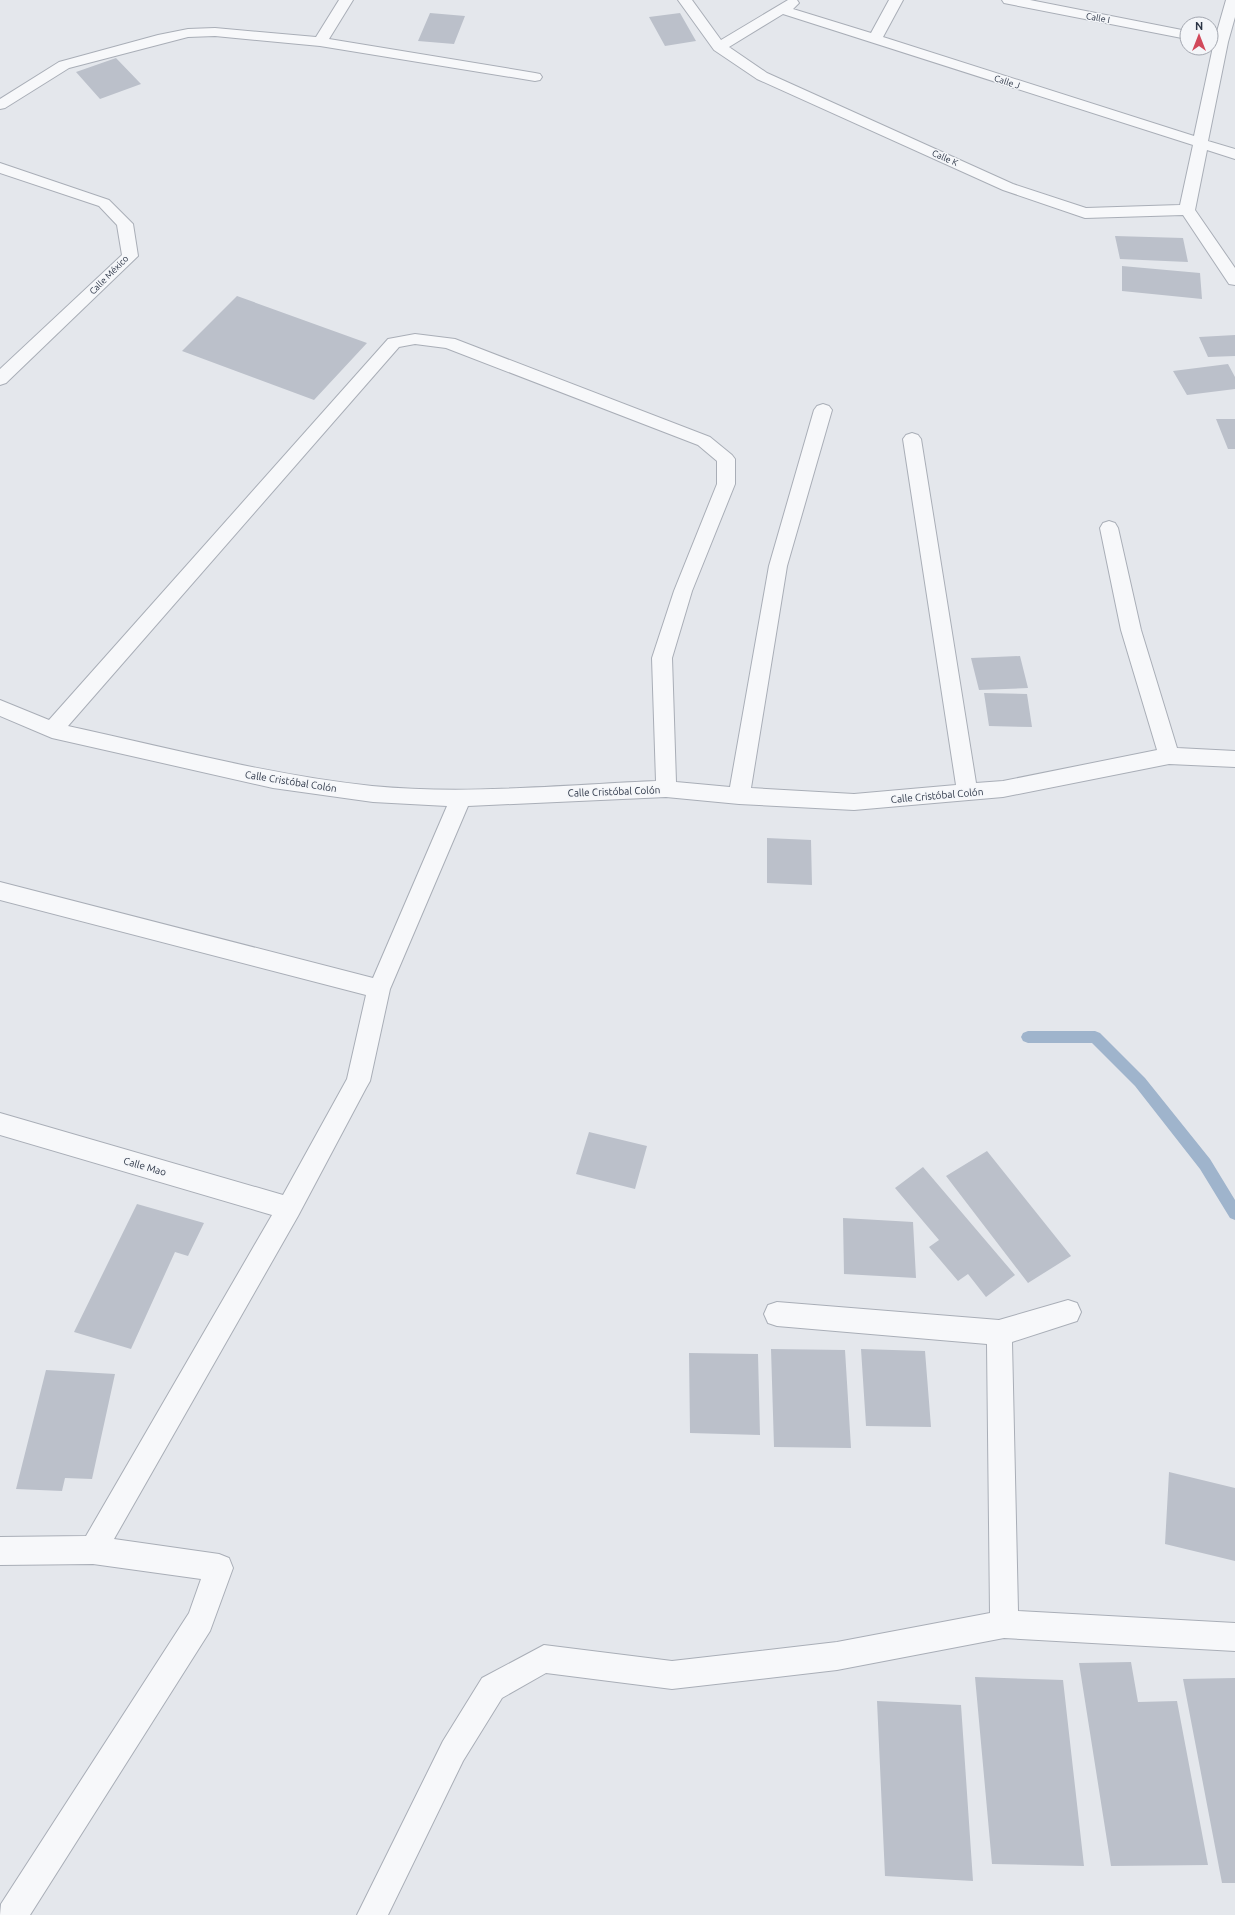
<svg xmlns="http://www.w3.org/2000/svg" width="1235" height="1915" font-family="Ubuntu,sans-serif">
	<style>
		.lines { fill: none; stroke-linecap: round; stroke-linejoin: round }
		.stream { fill: #9fb4cc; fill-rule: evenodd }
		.building { fill: #bbc0ca }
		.street-casing { stroke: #a9aeb7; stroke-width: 2 }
		.street { fill: #f7f8fa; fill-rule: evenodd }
		.labels { text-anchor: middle; stroke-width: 3; stroke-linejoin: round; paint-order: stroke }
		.far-street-label { font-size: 9px; fill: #2b3445; stroke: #f4f6f9 }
		.street-label { font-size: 10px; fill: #2b3445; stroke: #f4f6f9 }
	</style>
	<rect width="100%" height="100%" fill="#e4e7ec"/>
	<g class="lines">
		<path class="stream" d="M1028,1031h67l5,2 45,45 65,81 25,41v20l-5,-2 -30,-49 -65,-83 -43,-43h-64l-5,-2 -2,-4 2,-4z"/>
	</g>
	<path class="building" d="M430,13l35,3 -11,28 -36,-3z
		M680,13l16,28 -31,5 -16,-29z
		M116,58l25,26 -41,15 -24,-27z
		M1115,236l68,2 5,24 -68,-3z
		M1122,266l78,7 2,26 -80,-8z
		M237,296l130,47 -53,57 -132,-49z
		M1235,335v21l-27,1 -9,-20z
		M1228,364l7,13v12l-48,6 -14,-24z
		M1216,419h19v30h-7z
		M1020,656l8,32 -49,2 -8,-32z
		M984,693l43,1 5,33 -43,-1z
		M767,838l44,2 1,45 -45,-2z
		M589,1132l58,14 -12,43 -59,-15z
		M987,1151l84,105 -43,27 -82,-107z
		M923,1167l92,108 -29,22 -18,-23 -10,7 -29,-34 10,-7 -44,-52z
		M137,1204l67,19 -16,33 -13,-4 -44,97 -57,-17z
		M843,1218l70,4 3,56 -72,-4z
		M771,1349l74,1 6,98 -77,-1z
		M861,1349l64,2 6,76 -65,-1z
		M689,1353l69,1 2,81 -70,-2z
		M46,1370l69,4 -23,105 -27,-1 -3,13 -46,-2z
		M1169,1472l66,16v73l-70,-17z
		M1131,1662l7,40 39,-1 31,164 -97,1 -32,-203z
		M975,1677l88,3 21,186 -92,-2z
		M1235,1678v205h-13l-39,-204z
		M877,1701l84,4 12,176 -88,-5z"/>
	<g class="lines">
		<defs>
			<path id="street" d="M339,0h14l-24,39 206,34 5,1 2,3 -2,3 -5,1 -215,-35 -105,-10 -27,1 -119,31 -64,40 -5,1v-10l59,-37 99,-27 30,-6 27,-1 101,9z
				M678,0h14l29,40 67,-40h9l2,3 -6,6 78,24 18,-33h14l-20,37 311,99 20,-94 12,-42h9v17l-7,25 -20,99 27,8v10l-28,-9 -12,60 40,58v17l-6,-1 -46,-69 -98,3 -82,-28 -246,-111 -43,-29zM783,14l410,131 -13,60 -94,3 -73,-24 -246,-111 -38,-26z
				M1002,0h28l157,31v8l-178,-35 -5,-1z
				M0,163l109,37 24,24 5,32 -132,127 -6,2v-16l122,-114 -5,-30 -18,-19 -99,-33z
				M415,334l40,5 255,98 22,18 3,4v25l-43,107 -20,67 4,124 54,5 39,-221 45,-156 3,-4 6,-2 6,2 3,4 -45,156 -36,222 103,6 102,-9 -53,-346 3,-4 6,-2 6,2 3,4 55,344 27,-2 154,-31 -36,-120 -21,-102 3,-5 6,-2 6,2 3,5 23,102 36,118 58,3v16l-66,-3 -166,33 -149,13 -115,-6 -73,-7 -198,9 -78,183 -20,92 -4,7 -68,128 -184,323 105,15 10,4 4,10 -23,63 -180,284h-30l1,-11 188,-291 12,-34 -108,-15 -93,1v-28l86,-1 186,-321 -272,-80v-22l283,82 64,-116 19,-84 -366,-95v-18l373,96 74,-172 -74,-4 -100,-14 -221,-50 -52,-22v-16l49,20 339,-381zM415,344l31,4 252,97 19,16v23l-43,107 -22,67 4,123c-94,4 -190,14 -284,5 -103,-11 -203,-38 -304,-60l331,-379z
				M1068,1300l9,3 4,9 -4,9 -65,21 6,269 217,12v28l-231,-13 -167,32 -165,19 -126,-16 -44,25 -39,63 -75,154h-31l86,-174 39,-63 62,-33 128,16 165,-19 153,-29 -3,-269 -210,-18 -9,-3 -4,-9 4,-9 9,-3 222,18z"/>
		</defs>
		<use href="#street" class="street-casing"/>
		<use href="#street" class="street"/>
	</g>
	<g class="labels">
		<g class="far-street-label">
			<text transform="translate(1098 18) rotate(11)" y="3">Calle I</text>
			<text transform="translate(1007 82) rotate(18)" y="3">Calle J</text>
			<text transform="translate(945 158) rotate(24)" y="3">Calle K</text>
			<text transform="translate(109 275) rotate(-45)" y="3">Calle México</text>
		</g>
		<g class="street-label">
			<text transform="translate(291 781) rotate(9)" y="4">Calle Cristóbal Colón</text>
			<text transform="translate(614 791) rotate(-2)" y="4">Calle Cristóbal Colón</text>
			<text transform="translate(937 795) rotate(-5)" y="4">Calle Cristóbal Colón</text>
			<text transform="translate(145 1166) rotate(16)" y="4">Calle Mao</text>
		</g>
	</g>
	<g transform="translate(1199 36)"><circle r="19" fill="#f4f6f9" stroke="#a4a8b1"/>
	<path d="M0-3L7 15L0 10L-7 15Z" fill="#d1495b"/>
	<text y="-6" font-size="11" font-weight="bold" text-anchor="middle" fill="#2b3445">N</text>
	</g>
</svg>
